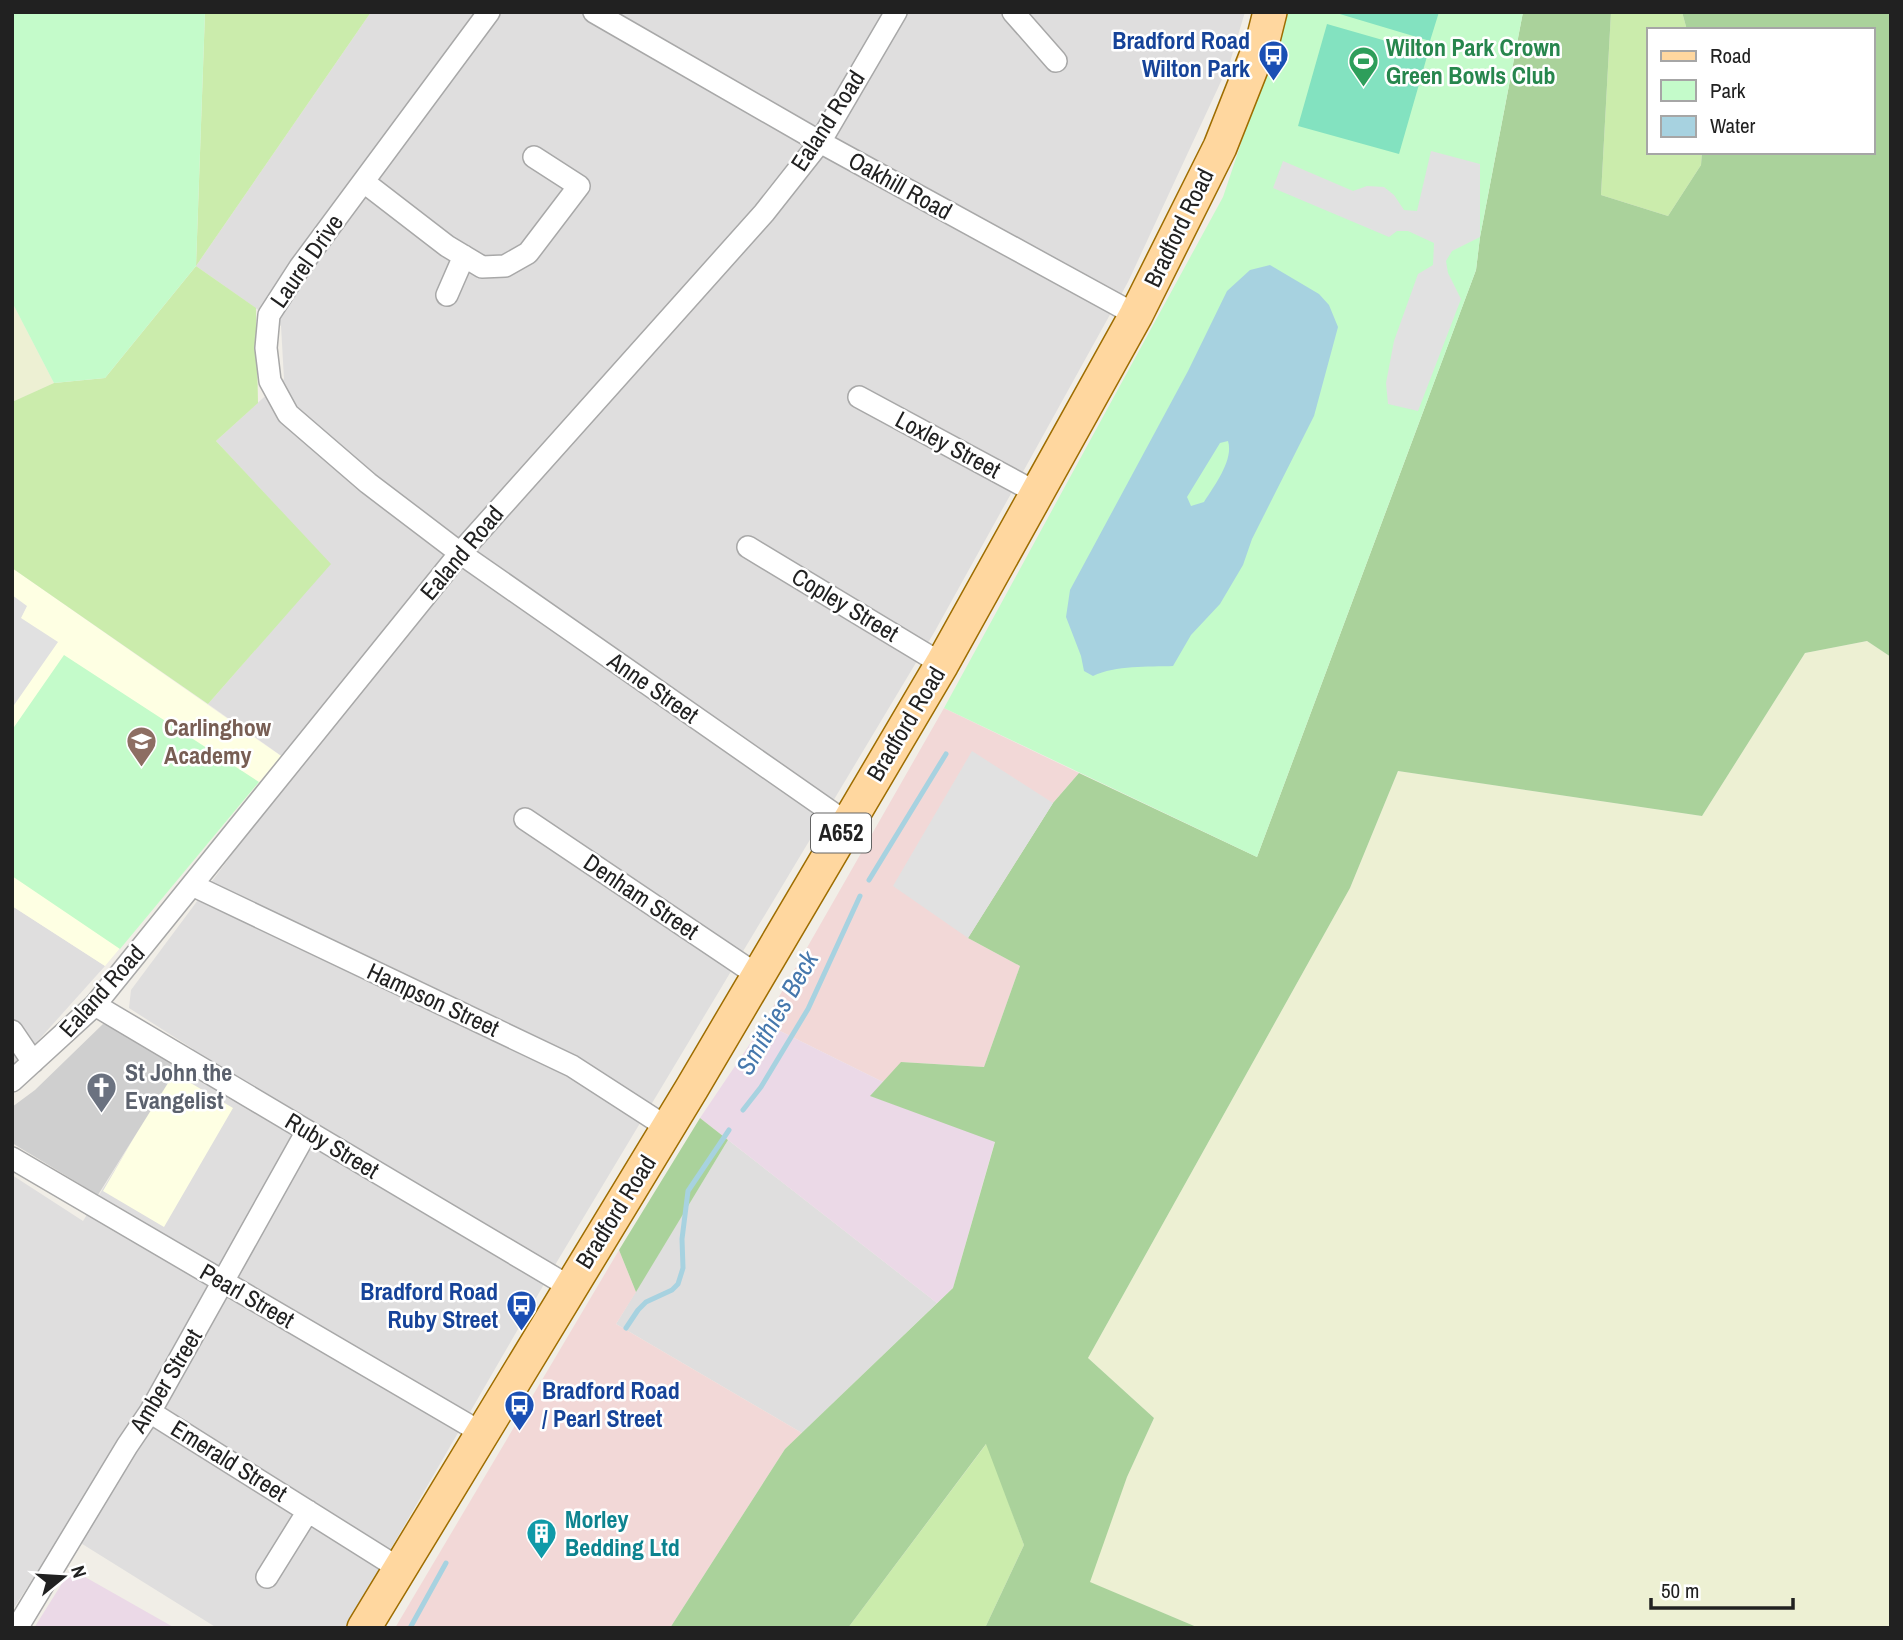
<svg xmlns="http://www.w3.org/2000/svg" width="1903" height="1640" font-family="'Archivo Narrow',sans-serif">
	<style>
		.residential { fill: #dfdede }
		.commercial { fill: #f2d8d7 }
		.industrial { fill: #ebd9e7 }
		.education { fill: #feffe3 }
		.religious { fill: #cfcfcf }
		.farmland { fill: #edf0d3 }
		.grass { fill: #cbecac }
		.forest { fill: #aad29b }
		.park { fill: #c4fbca }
		.pitch { fill: #83e2c0 }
		.parking { fill: #e1e1e1 }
		.water { fill: #a7d2e0; fill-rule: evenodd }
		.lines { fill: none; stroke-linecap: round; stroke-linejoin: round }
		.stream { stroke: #a7d2e0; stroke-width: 5 }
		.street-casing { stroke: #a8a8a8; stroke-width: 24 }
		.primary-casing { stroke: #9e6d00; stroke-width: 36 }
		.street { stroke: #fff; stroke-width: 21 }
		.primary { stroke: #ffd79f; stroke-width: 33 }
		.labels { text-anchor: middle; stroke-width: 5; stroke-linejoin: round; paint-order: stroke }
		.shield { fill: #fff; stroke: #646464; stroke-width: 2 }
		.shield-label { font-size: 23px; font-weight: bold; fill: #212121 }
		.transit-label { font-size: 24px; font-weight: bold; fill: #164399; stroke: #fff; text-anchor: end }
		.leisure-label { font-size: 24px; font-weight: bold; fill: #27864d; stroke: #fff; text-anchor: start }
		.street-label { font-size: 24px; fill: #212121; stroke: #fff }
		.education-label { font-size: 24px; font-weight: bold; fill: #785e54; stroke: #fff; text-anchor: start }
		.worship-label { font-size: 24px; font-weight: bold; fill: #5b616d; stroke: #fff; text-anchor: start }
		.culture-label { font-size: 24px; font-weight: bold; fill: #0d838f; stroke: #fff; text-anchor: start }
		.water-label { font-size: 26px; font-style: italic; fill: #4678ad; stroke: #fff }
	</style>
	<rect width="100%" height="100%" fill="#f1eee7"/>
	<path class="residential" d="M371,12h874l-15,50 -102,220 -193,349 -377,629 -213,368h-128l-154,-96 -51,79v-436l71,46 95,-154 15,-18 -64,-41 2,-18 166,-223 -89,-63 122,-140 -114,-123 68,-62 -3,-53 -85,-60z
		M12,906l93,60 -87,97 -6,3z
		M728,1140l209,163 -135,130 -186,-109z"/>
	<path class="commercial" d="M944,708l135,65 -27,31 -84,134 52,28 -36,101 -82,-5 -19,20 -119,-59z
		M619,1250l17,42 -20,32 186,109 -17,16 -115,179h-275z"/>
	<path class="industrial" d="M764,1023l119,59 -12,14 124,45 -42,147 -16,15 -237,-185z
		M71,1569l104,59h-141z"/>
	<path class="education" d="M12,568l269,188 -176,210 -93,-60z
		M172,1072l61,36 -69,119 -61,-36z"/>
	<path class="religious" d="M103,1024l5,1 70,42 -80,128 -86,-52v-36l23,-17z"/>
	<path class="farmland" d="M12,302l42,81 -42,19z
		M1867,641l24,16v971h-692l-110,-46 38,-105 27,-59 -66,-60 262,-470 48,-117 304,45 103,-163z"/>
	<path class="grass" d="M205,12h166l-175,254 60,42 2,95 -42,38 115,123 -123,140 -196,-136v-166l42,-19 51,-5 91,-112z
		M1611,12h71l5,18h-38v122h53l-1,13 -33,51 -67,-21z
		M987,1443l37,102 -39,83h-137z"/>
	<path class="forest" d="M1523,12h88l-10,183 67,21 33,-51 1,-13h171v-122h-186l-5,-18h209v645l-24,-16 -62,12 -103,163 -304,-45 -48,117 -262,470 66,60 -27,59 -37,105 109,46h-214l39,-83 -38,-101 -138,184h-178l115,-179 168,-161 42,-146 -125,-46 31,-34 83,5 36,-101 -52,-28 85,-135 26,-30 178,84 219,-587 4,-33z
		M700,1118l28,22 -92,152 -17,-42z"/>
	<path class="park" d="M12,12h193l-9,254 -91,112 -51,5 -42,-81z
		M1285,12h238l-43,225 -4,33 -219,587 -313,-149 279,-511z
		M64,655l195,127 -139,167 -108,-73v-146z"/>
	<path class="pitch" d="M1333,12h106l-9,29z
		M1327,24l101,29 -29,101 -101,-28z"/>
	<path class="parking" d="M1431,151l49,13v73l-28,14 -6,10 2,12 13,26 -43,112 -30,-7 -2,-21 8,-42 24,-67 15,-9 1,-22 -26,-12h-11l-8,6 -116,-49 10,-27 70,30 14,-5 17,1 10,8 10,15 13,1z
		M12,595l15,11 -6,12 37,24 -46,66z
		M972,751l81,52 -85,135 -75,-52z"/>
	<path class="water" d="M1270,265l49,29 10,11 9,22 -24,89 -62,123 -9,26 -23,39 -29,31 -18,31c-25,1 -57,-1 -80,10l-9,-5 -3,-15 -15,-39 4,-27 118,-219 39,-80 23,-21zM1228,441c6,19 -14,45 -24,61l-13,4 -4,-9 33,-54z"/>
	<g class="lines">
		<path class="stream" d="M869,880l77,-126
			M743,1110l18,-23 47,-78 52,-113
			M626,1328l12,-18 8,-8 26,-12 6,-6 5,-16 -1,-29 6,-48 41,-61
			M410,1628l36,-65"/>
		<defs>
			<path id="street" d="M489,12l-189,255 -31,48 -3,33 4,33 18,33 80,69 92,70 387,270
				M594,12l226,130 316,173
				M1013,12l43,49
				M364,182l83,64 35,21 23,-1 23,-13 51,-67 -45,-29
				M447,295l17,-39
				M859,397l178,96
				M748,547l194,117
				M525,819l232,156
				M192,885l380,181 96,62
				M95,1005l475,282
				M12,1031l21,31
				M12,1081l83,-76 365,-452 304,-340 56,-71 76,-130
				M12,1158l470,275
				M150,1412l250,157
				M267,1577l41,-66
				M17,1628l110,-182 23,-34 157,-281"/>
			<path id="primary" d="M364,1628l328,-540 250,-424 194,-349 84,-168 44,-111 6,-24"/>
		</defs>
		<use href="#street" class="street-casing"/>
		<use href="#primary" class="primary-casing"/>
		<use href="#street" class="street"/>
		<use href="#primary" class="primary"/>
	</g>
	<defs>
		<symbol id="bus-pin" viewBox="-11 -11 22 30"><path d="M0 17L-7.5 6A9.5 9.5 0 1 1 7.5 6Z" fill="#1a4fb4" stroke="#fff"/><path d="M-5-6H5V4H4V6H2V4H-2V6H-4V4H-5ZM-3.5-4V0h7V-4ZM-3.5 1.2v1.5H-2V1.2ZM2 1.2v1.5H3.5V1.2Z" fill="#fff"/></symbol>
		<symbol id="stadium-pin" viewBox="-11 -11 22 30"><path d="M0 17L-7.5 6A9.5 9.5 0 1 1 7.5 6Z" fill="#2e9e5b" stroke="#fff"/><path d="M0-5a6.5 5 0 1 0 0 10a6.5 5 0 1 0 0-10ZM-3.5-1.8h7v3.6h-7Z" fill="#fff"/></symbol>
		<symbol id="school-pin" viewBox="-11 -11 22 30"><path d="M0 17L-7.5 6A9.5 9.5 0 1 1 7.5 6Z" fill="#8d6e63" stroke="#fff"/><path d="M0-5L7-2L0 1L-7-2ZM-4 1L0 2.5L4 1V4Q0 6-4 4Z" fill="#fff"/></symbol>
		<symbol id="church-pin" viewBox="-11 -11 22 30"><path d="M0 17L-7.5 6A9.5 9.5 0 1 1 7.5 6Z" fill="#6b7280" stroke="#fff"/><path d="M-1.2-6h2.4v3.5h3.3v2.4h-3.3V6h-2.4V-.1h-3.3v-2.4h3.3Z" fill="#fff"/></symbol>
		<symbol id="building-pin" viewBox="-11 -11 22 30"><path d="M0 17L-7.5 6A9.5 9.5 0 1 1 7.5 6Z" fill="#0f9aa8" stroke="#fff"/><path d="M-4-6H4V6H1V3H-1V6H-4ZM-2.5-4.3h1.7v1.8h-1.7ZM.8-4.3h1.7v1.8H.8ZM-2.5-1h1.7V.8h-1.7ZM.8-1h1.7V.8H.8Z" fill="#fff"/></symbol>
	</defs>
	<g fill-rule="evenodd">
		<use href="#bus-pin" x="1256" y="38" width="35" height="47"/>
		<use href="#stadium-pin" x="1346" y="44" width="35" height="47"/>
		<use href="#school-pin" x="124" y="724" width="35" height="47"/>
		<use href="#church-pin" x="84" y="1070" width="35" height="47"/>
		<use href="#bus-pin" x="504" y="1288" width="35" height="47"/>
		<use href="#bus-pin" x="502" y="1388" width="35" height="47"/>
		<use href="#building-pin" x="524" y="1516" width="35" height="47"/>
	</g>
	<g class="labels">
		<rect class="shield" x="811" y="813.5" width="60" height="39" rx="5"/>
		<g class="shield-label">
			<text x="841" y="841">A652</text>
		</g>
		<g class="transit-label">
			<text x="1250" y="49">Bradford Road<tspan x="1250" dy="28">Wilton Park</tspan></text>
			<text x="498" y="1300">Bradford Road<tspan x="498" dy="28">Ruby Street</tspan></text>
			<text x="542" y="1399" text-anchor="start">Bradford Road<tspan x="542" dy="28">/ Pearl Street</tspan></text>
		</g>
		<g class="leisure-label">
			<text x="1386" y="56">Wilton Park Crown<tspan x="1386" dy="28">Green Bowls Club</tspan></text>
		</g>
		<g class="street-label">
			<text transform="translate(828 121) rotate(-57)" y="8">Ealand Road</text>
			<text transform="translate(900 186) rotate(29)" y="8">Oakhill Road</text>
			<text transform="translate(1179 228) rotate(-64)" y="8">Bradford Road</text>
			<text transform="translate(307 261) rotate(-55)" y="8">Laurel Drive</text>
			<text transform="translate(948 445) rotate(28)" y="8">Loxley Street</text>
			<text transform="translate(462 553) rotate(-50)" y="8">Ealand Road</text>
			<text transform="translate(845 605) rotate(31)" y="8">Copley Street</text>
			<text transform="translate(653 688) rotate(35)" y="8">Anne Street</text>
			<text transform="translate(906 724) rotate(-59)" y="8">Bradford Road</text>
			<text transform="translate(641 897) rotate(34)" y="8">Denham Street</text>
			<text transform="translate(102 991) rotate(-48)" y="8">Ealand Road</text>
			<text transform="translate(433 1000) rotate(25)" y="8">Hampson Street</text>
			<text transform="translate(332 1146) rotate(31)" y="8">Ruby Street</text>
			<text transform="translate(616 1212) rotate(-58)" y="8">Bradford Road</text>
			<text transform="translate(247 1296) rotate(30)" y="8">Pearl Street</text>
			<text transform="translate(166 1381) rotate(-59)" y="8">Amber Street</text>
			<text transform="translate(229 1461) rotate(32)" y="8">Emerald Street</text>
		</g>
		<g class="education-label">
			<text x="164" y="736">Carlinghow<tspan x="164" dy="28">Academy</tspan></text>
		</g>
		<g class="worship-label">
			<text x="125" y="1081">St John the<tspan x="125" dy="28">Evangelist</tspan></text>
		</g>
		<g class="culture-label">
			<text x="565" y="1528">Morley<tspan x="565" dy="28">Bedding Ltd</tspan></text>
		</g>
		<g class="water-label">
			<text transform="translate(777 1013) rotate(-60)" y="9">Smithies Beck</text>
		</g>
	</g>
	<rect width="1903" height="1640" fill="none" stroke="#212121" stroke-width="28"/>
	<rect x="1647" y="28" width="228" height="126" fill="#ffffff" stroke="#a6a6a6" stroke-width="2"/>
	<rect x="1661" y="51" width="35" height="10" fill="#ffd79f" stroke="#a6a6a6" stroke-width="2"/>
	<text x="1710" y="63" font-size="21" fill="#212121">Road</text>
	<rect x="1661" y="80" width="35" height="21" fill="#c4fbca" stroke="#a6a6a6" stroke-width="2"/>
	<text x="1710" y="98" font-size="21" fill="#212121">Park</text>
	<rect x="1661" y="116" width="35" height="21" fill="#a7d2e0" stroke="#a6a6a6" stroke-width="2"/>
	<text x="1710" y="133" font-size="21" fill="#212121">Water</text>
	<g transform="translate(63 1577) rotate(72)" stroke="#ffffff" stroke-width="5" paint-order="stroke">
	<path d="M0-5L12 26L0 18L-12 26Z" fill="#212121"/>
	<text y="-10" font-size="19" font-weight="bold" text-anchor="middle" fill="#212121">N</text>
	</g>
	<path d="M1651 1598v10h142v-10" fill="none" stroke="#212121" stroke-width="3.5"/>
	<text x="1661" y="1598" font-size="21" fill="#212121" stroke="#ffffff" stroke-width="5" paint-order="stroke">50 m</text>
</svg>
